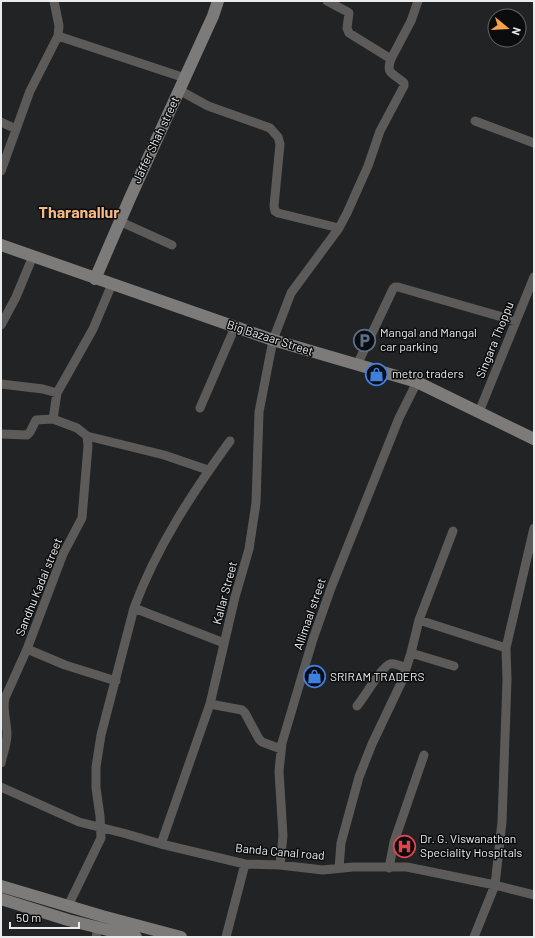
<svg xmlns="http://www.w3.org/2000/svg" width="535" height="938" font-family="Barlow,sans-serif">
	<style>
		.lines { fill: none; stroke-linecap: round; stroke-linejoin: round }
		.street { stroke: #5d5b5a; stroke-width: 9 }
		.secondary { stroke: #7d7b79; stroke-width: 12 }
		.labels { text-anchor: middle; stroke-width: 3; stroke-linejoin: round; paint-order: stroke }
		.street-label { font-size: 12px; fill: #eaebed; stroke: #0b0c0d }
		.poi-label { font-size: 12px; fill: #eaebed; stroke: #0b0c0d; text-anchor: start }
		.district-label { font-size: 16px; font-weight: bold; fill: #f6b982; stroke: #0b0c0d }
	</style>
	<rect width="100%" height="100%" fill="#212325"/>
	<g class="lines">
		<path class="street" d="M58,36l127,42
			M391,59l20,-38 7,-20
			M179,90l29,16 62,22 8,9 2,7 -6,62 1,5 3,2 61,15
			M475,121l59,22
			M1,122l15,7
			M1,171l29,-80 28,-55 1,-10 -5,-25
			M119,221l53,24
			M1,325l15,-28 17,-41
			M357,365l36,-76 2,-2h3l118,34
			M1,384l42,5 14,4
			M200,408l35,-81
			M479,412l55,-135
			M1,434l26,1 3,-3 6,-12 17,-1
			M87,436l77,19 44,15
			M134,608c22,-60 58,-115 96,-167
			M419,620l87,28
			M27,649l38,16 51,16
			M411,653l43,13
			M210,704l32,6 3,3 14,26 3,3 19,7
			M357,706c7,-8 25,-40 33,-42 5,-1 11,2 16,4
			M1,763c2,-10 6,-19 6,-29 0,-11 -5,-26 -2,-36l22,-49 36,-95 19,-36 6,-72 -1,-10 -10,-8 -24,-9 4,-26 36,-64 19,-45
			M1,787l78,35 44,11 38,11 84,20 35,1 43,5 30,-3h54l88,18 39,10
			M161,844l49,-140 25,-107 14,-48 7,-46 3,-91 14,-72 18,-47 48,-65 8,-15 21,-47 12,-35 24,-45v-3c-10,-10 -19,-8 -13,-24l-42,-26 -2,-5 2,-15 -3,-2 -19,-10
			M280,865l3,-29 -4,-65 3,-28 31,-104 18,-51 68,-170 18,-36
			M339,868l2,-25 18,-66 13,-33 30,-63 9,-28 8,-33 34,-89
			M389,868l5,-26 30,-87
			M68,906l33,-68 -1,-22 -4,-28v-21l5,-32 33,-127 90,35
			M96,937l2,-9
			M226,937l19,-73
			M474,937l21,-52 7,-63 5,-142 -1,-32 28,-120"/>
		<path class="secondary" d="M1,245l272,95 144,42 117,57
			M95,279l35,-81 83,-182 5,-15
			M1,886l101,30 79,21
			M1,899l67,21 68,17"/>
	</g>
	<defs>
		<symbol id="parking-ring" viewBox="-11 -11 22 22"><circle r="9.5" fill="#0b0c0d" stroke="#5c6f8a" stroke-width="1.5"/><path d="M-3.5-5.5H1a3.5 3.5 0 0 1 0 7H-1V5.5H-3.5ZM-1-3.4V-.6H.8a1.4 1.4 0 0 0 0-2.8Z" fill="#5c6f8a"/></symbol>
		<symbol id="shop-ring" viewBox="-11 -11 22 22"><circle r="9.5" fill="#0b0c0d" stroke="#3f7fe0" stroke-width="1.5"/><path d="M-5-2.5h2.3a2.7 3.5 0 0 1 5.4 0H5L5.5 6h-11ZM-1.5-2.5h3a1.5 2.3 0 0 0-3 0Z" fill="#3f7fe0"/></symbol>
		<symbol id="hospital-ring" viewBox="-11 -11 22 22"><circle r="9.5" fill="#0b0c0d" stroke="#e0444e" stroke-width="1.5"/><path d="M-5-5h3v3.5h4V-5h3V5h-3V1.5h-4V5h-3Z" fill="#e0444e"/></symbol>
	</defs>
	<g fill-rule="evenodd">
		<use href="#parking-ring" x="352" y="328" width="25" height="25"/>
		<use href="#shop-ring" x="364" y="362" width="25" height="25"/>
		<use href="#shop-ring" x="302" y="664" width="25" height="25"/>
		<use href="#hospital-ring" x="392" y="834" width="25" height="25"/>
	</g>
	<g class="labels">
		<g class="street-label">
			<text transform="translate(156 140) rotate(-65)" y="4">Jaffer Shah street</text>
			<text transform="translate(270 338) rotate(18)" y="4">Big Bazaar Street</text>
			<text transform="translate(495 340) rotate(-68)" y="4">Singara Thoppu</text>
			<text transform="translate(39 587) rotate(-68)" y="4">Sandhu Kadai street</text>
			<text transform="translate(225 593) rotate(-75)" y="4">Kallar Street</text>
			<text transform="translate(310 614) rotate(-71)" y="4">Allimaal street</text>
			<text transform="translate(280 852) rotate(5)" y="4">Banda Canal road</text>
		</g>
		<g class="poi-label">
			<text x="380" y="337">Mangal and Mangal<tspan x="380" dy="14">car parking</tspan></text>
			<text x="392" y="378">metro traders</text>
			<text x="330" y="681">SRIRAM TRADERS</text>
			<text x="420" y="843">Dr. G. Viswanathan<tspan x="420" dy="14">Speciality Hospitals</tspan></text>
		</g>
		<g class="district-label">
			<text x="79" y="218">Tharanallur</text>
		</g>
	</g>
	<rect width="535" height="938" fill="none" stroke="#eaebed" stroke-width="4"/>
	<g transform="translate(507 28) rotate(108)"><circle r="19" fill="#0b0c0d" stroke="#646567"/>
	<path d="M0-3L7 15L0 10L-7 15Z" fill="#f8a14a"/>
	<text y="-6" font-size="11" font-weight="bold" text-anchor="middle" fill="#eaebed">N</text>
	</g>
	<path d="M10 922v6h69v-6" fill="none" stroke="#eaebed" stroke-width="2"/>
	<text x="16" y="922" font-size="12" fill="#eaebed" stroke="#0b0c0d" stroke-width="3" paint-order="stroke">50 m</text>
</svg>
